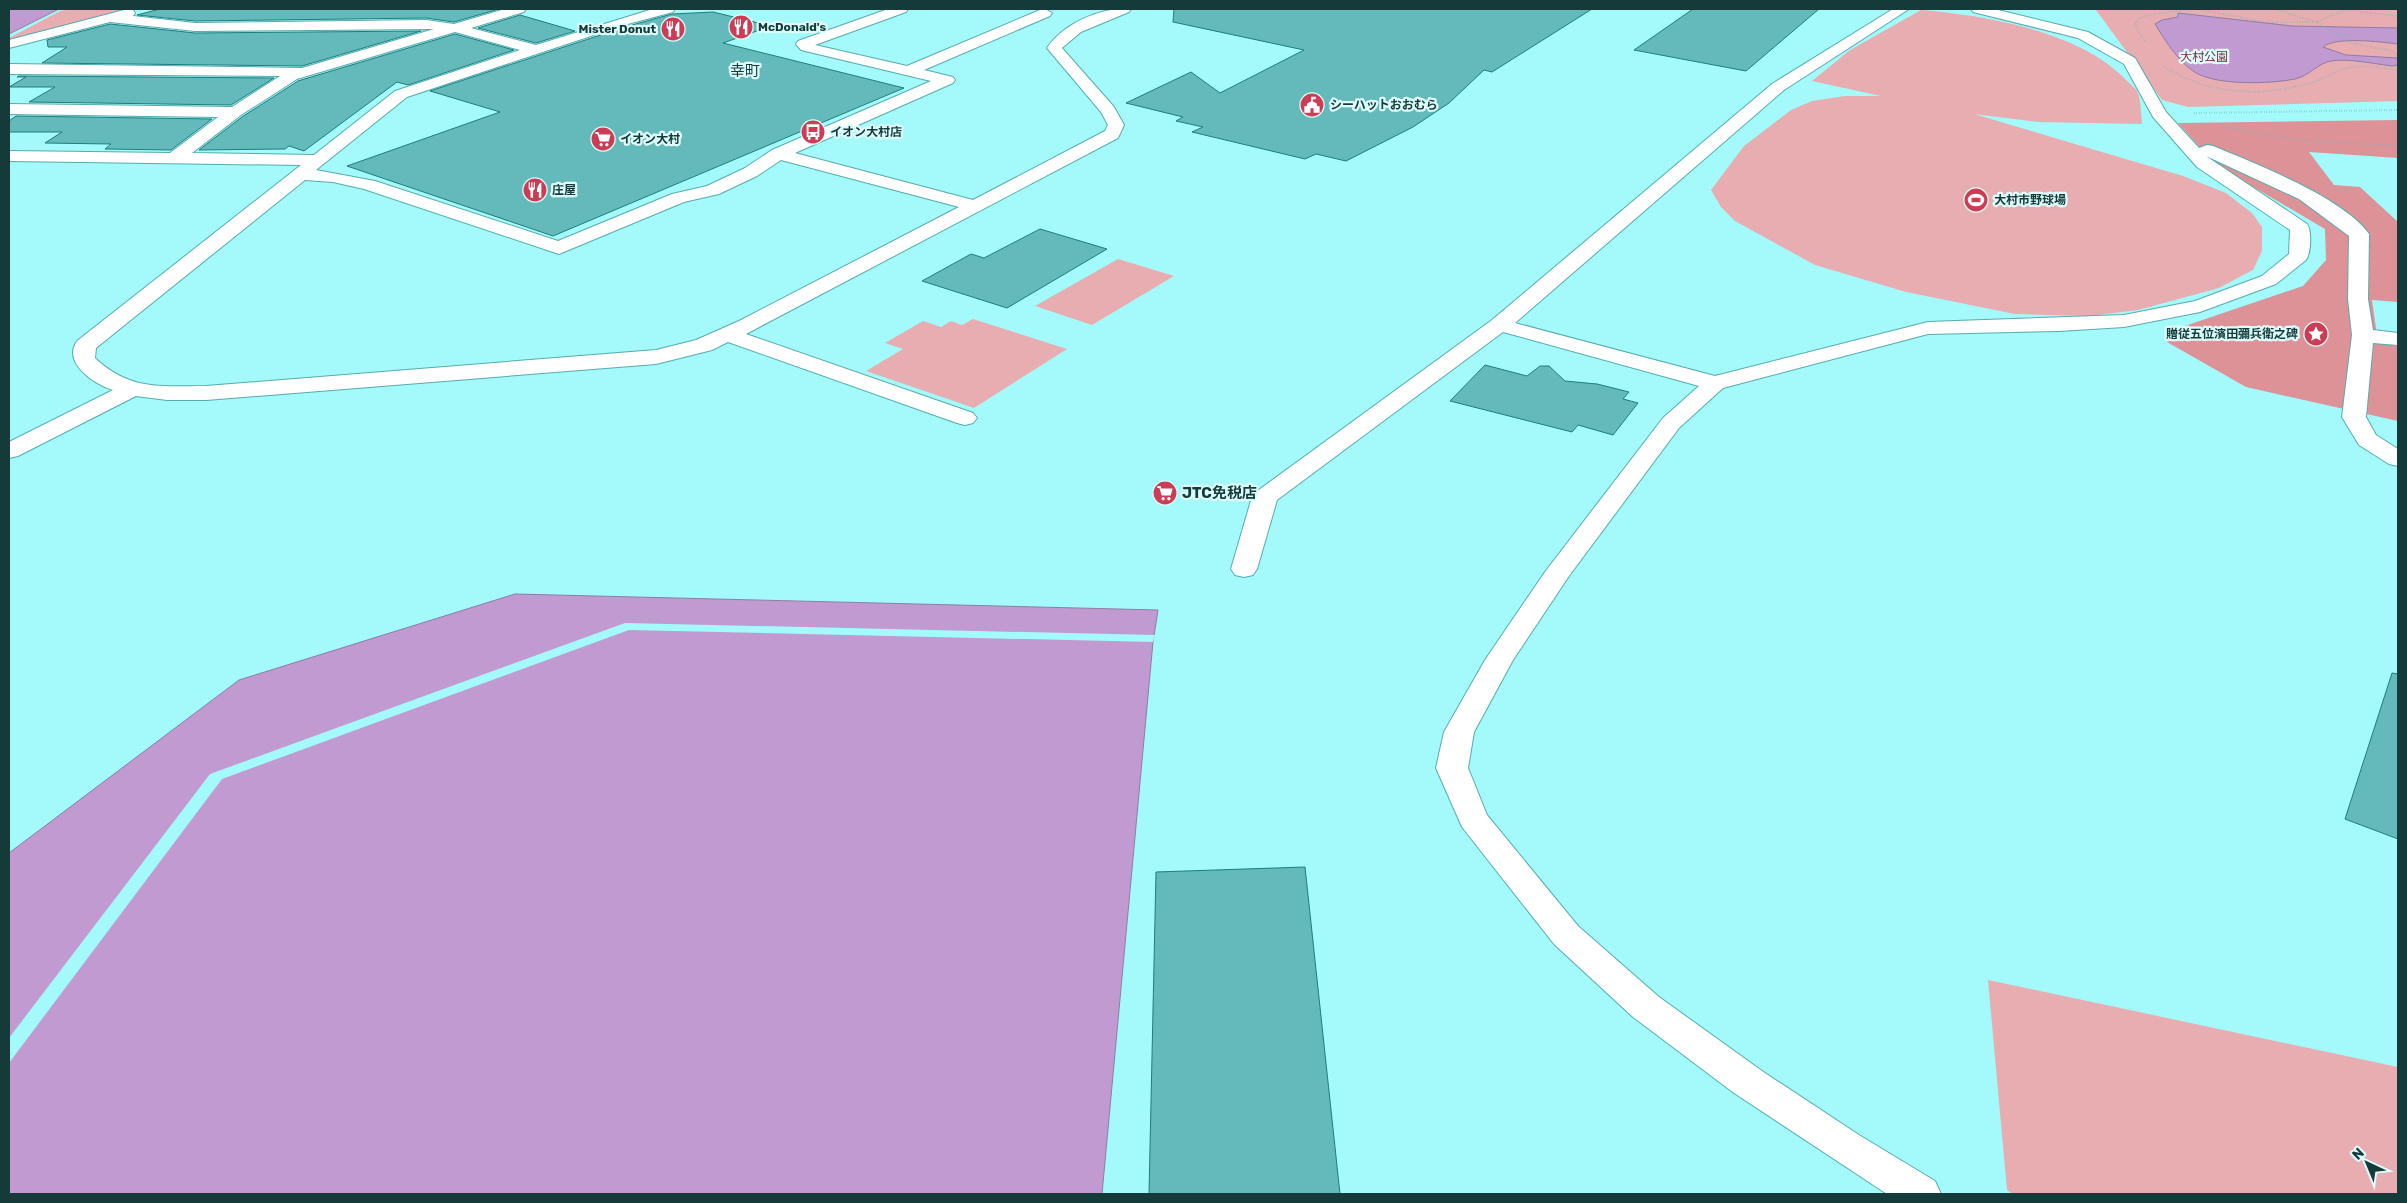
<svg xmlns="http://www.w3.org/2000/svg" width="2407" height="1203" font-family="Rubik,'Noto Sans JP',sans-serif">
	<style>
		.green { fill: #e8adb0 }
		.forest { fill: #dc9297 }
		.water { fill: #c19ad2; stroke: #8d7da4 }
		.pier { fill: #a4fafa }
		.building { fill: #64baba; stroke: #1e7d7d }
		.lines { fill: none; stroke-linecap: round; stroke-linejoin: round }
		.minor-casing { stroke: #56acac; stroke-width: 2 }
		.path { stroke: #73b8b8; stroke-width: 2; stroke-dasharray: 0.5 2; stroke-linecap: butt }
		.minor { fill: #fff; fill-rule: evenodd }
		.labels { text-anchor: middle; stroke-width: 4.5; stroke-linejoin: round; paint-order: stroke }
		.far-poi-label { font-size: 12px; font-weight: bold; fill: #153a3a; stroke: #ddfdfc; text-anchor: start }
		.far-park-label { font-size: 12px; fill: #7e2734; stroke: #ddfdfc }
		.far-quarter-label { font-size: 15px; fill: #153a3a; stroke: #ddfdfc }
		.poi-label { font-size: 15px; font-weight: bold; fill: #153a3a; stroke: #ddfdfc; text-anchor: start }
	</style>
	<rect width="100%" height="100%" fill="#a4fafa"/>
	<path class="green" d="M71,9h63l-125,32v-3l51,-27z
		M2097,9h301v92l-210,6 -26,-7 -66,-90z
		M1921,10c64,5 160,22 205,70 3,3 8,7 11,11 4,8 4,24 5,33l-104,-2 -64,-8 209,62 43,17 26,20 10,14v24l-9,19 -34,18 -81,22 -48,6 -75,-2 -109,-22 -91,-27 -80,-44 -14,-14 -10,-17 33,-44 47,-36 21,-9 33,-5h36l-69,-15 38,-31z
		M1118,259l56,17 -82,49 -57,-19z
		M973,319l94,30 -93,59 -108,-37 37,-22 -18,-6 38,-22 18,6 10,-6 11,4z
		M1988,980l410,87v127h-385l-6,-4z"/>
	<path class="forest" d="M2398,120v38l-89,-6 25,33 26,2 38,35v80l-26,-2 6,43 20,3v75l-152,-34 -79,-45 6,-12 130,-44 23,-26 -1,-31 -109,-64 -38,-42z"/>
	<path class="water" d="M9,9h50l-50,25z
		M2178,13l114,13 106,2v16c-17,-2 -62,-8 -75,3l23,8 52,3v7l-6,1c-17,-2 -44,-8 -61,-5 -13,2 -22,15 -36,18 -25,5 -81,7 -102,-8 -16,-11 -28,-31 -38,-47l7,-4 16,-3z
		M515,594l643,16 -5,32 -51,552h-1093v-341l230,-173z"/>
	<path class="pier" d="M625,623l530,12 -2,7 -524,-12 -407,149 -213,284v-25l201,-264z"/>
	<path class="building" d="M160,9h339l-45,13 -28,-4 -231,3 -58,-6z
		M1174,9h418l-100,63 -8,-2 -35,33 -36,24 -67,34 -30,-7 -11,5 -113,-27 11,-5 -27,-6 7,-4 -57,-14 65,-31 29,21 84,-43 -131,-28z
		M1693,9h126l-73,62 -112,-21z
		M713,12l58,14 -48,17 181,45 -351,148 -206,-70 153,-54 -70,-21 195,-64 47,-13z
		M520,15l55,16 -39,12 -58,-15z
		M110,24l85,9 226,-2 -119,35 -260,-3 25,-16h-19l-1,-7z
		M455,34l59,16 -106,35 -11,-3 -93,69 -15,-5 -4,3 -86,1 43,-33 56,-36z
		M19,76l255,2 -43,27 -202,-3 26,-15h-46l17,-10h-9z
		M16,116l196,3 -41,31 -66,-1 6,-5 -66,-1 17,-11h-53v-11z
		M1040,229l67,20 -100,59 -85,-27 49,-27 13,4z
		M1485,365l42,11 13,-10h9l16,15 32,3 32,8 -6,7 15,4 -25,32 -35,-10 -6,7 -122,-31z
		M2392,673l6,1v165l-53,-20z
		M1305,867l35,327h-191l7,-322z"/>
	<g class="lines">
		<defs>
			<path id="minor" d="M128,9l5,1 2,3 -2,3 62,7 231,-3 28,4 51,-15h21l-2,3 -53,16 65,17 117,-36h22l-2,3 -49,13 -217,72 -91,73 59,11 183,60 114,-47 35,-8 38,-18 27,-18 159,-69 -130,-31 -5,-6 2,-3 90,-32h20l-2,3 -91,33 92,21 133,-56 5,-1 7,4 -2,3 -126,54 29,7 2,3 -2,3 -158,70 178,47 132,-69 3,-6 -7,-13 -54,-64c17,-25 54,-41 84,-39l-2,3 -48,20 -19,16 52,59 10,18 -6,13 -372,196 227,79 4,5 -4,5 -8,2 -8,-2 -229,-81 -16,8 -56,14 -450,36h-39l-31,-4 -118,60 -9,2v-16l104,-52c-19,-6 -51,-27 -36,-49l224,-176 -292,-4v-10l161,2 48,-36 -209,-3v-10l223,3 48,-31 -271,-2v-10l293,4 132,-39 -239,2 -85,-9 -101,26v-8zM455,32l65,18 -125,41 -81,64 -122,-2 49,-38 56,-36zM781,160l178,47 -220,114 -43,19 -40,10 -450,36c-45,0 -76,5 -111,-28l1,-10 209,-168 28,2 31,7 195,65 125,-52 35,-8 38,-18z
				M1893,9h16l-125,81 -269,233 200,53 213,-54 196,-7 71,-14 67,-25 27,-22 1,-24 -93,-63 -44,-50 -29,-53 -46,-26 -105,-26 -2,-3h23l94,23 47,26 31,54 33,36 8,-3 6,1c41,17 131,52 156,88l-1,65 5,31 25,3v12l-25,-2 -7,74 10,18 22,14v17l-9,-2 -30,-19 -17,-28 10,-82 -4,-36 1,-63 -50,-37 -93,-43 101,68c5,7 4,29 -1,36l-30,24 -76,28 -76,15 -65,4 -131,3 -205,54 -44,40 -110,148 -56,84 -39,72 -6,36 19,47 91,111 81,71 103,74 97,64 76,46 6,13h-54l-153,-101 -101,-76 -79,-73 -92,-117 -26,-59 8,-36 41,-72 60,-88 118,-154 36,-32 -196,-54 -226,168 -20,69 -4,6 -9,2 -9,-2 -4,-6 21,-72 4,-5 236,-172 280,-236z"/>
		</defs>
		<use href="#minor" class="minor-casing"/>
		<path class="path" d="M2196,9l69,13h51
			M2274,9l39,12
			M2398,16l-53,-6 -29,12 35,21 41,8 6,5
			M2337,34l13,1
			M2145,41l-10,-16 3,-6 6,-3 45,-7
			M2163,66c46,29 98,32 150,16 14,-4 24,-13 39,-15 15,-2 31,1 46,3
			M2194,113l204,-3
			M2223,127l78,13 97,6"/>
		<use href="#minor" class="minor"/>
	</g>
	<defs>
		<symbol id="restaurant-disc" viewBox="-11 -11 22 22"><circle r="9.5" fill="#cc3c54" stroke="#ddfdfc"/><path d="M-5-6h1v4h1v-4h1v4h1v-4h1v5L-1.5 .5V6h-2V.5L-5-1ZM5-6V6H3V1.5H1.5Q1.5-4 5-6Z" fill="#fff"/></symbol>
		<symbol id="civic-disc" viewBox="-11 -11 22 22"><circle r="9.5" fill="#cc3c54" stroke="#ddfdfc"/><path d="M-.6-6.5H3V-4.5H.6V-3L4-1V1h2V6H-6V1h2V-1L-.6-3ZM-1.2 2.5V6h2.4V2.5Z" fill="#fff"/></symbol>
		<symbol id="bus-disc" viewBox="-11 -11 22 22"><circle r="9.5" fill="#cc3c54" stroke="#ddfdfc"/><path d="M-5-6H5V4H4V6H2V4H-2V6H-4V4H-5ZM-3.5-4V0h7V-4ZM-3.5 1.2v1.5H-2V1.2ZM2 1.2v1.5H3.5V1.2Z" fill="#fff"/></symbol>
		<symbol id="supermarket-disc" viewBox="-11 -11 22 22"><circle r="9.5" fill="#cc3c54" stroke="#ddfdfc"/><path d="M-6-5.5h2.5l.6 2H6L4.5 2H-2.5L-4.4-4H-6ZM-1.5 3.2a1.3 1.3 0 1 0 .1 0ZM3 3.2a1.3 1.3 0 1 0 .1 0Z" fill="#fff"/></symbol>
		<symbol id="stadium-disc" viewBox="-11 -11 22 22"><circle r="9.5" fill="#cc3c54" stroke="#ddfdfc"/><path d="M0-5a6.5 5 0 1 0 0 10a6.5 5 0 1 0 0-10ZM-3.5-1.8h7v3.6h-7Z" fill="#fff"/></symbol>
		<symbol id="sight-disc" viewBox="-11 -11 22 22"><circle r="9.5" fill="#cc3c54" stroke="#ddfdfc"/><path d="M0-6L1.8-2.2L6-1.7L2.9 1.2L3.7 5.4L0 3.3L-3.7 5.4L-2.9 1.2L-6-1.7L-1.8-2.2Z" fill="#fff"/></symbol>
	</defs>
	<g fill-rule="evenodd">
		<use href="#restaurant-disc" x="727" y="13" width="28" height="28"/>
		<use href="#restaurant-disc" x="659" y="15" width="28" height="28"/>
		<use href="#civic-disc" x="1298" y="91" width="28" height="28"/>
		<use href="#bus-disc" x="799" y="118" width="28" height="28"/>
		<use href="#supermarket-disc" x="589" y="125" width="28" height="28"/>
		<use href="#restaurant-disc" x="521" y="176" width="28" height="28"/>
		<use href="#stadium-disc" x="1962" y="186" width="28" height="28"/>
		<use href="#sight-disc" x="2302" y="320" width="28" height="28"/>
		<use href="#supermarket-disc" x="1151" y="479" width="28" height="28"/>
	</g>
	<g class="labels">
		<g class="far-poi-label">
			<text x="758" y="31">McDonald's</text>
			<text x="656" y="33" text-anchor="end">Mister Donut</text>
			<text x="1330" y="109">シーハットおおむら</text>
			<text x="830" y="136">イオン大村店</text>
			<text x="620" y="143">イオン大村</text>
			<text x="552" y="194">庄屋</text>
			<text x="1994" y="204">大村市野球場</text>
			<text x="2298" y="338" text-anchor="end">贈従五位濱田彌兵衛之碑</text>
		</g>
		<g class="far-park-label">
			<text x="2204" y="61">大村公園</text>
		</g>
		<g class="far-quarter-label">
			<text x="745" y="76">幸町</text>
		</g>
		<g class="poi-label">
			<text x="1182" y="498">JTC免税店</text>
		</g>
	</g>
	<rect width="2407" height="1203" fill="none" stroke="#153a3a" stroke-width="20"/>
	<g transform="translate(2367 1163) rotate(316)" stroke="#ddfdfc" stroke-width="4" paint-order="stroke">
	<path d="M0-4L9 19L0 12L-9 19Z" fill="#153a3a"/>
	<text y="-8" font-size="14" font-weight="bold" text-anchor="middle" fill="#153a3a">N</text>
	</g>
</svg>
